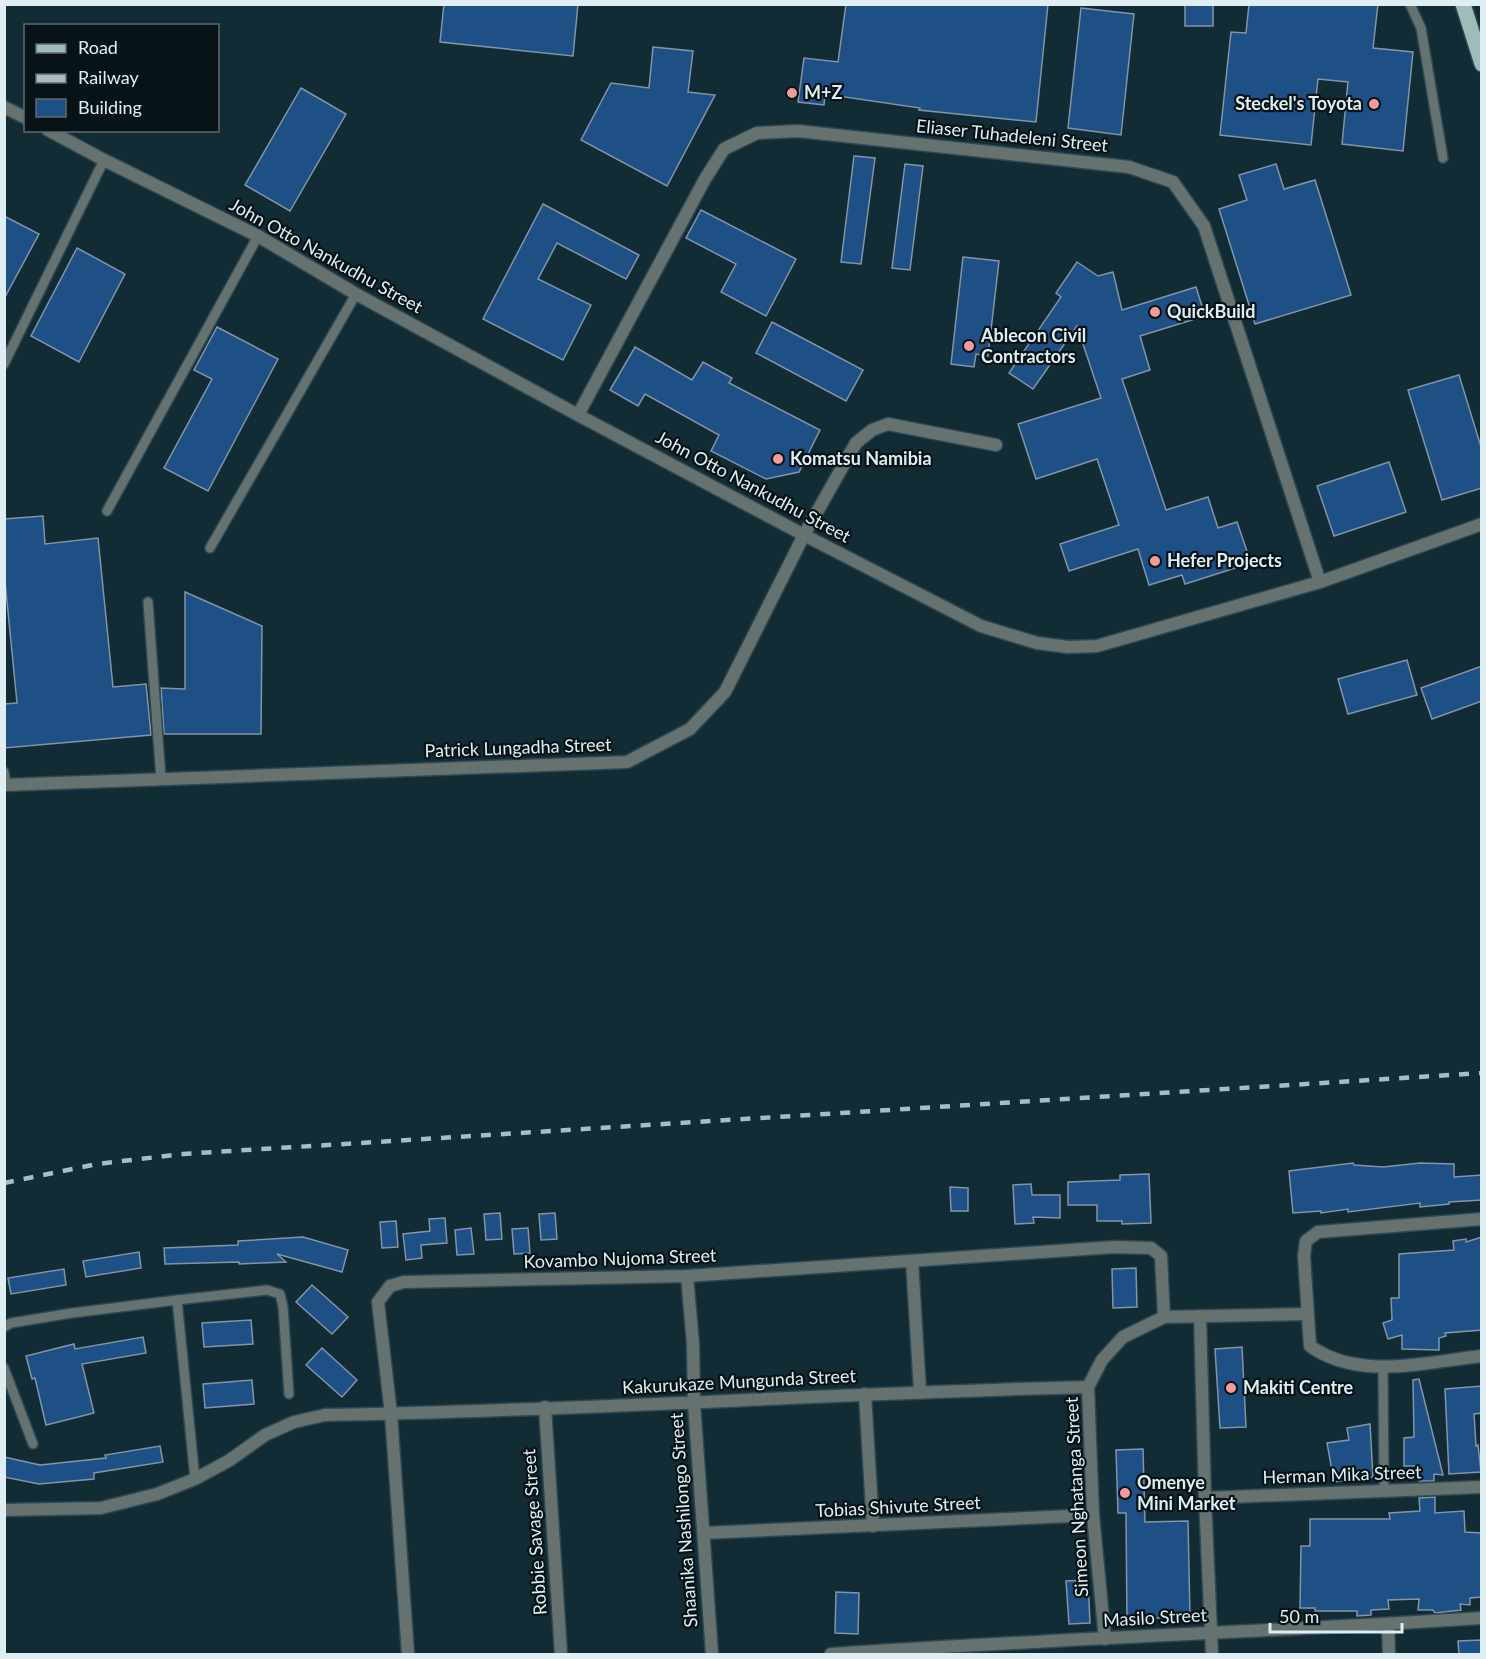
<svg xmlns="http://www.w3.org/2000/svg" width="1486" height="1659" font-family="Lato,sans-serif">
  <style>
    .building { fill: #1e4f85; stroke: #8394a8; stroke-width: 1.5 }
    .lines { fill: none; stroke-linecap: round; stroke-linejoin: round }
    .service-casing { stroke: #2f4750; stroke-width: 12 }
    .minor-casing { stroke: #2f4750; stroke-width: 15 }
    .primary-casing { stroke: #2f4750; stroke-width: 18 }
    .service { stroke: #657270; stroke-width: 9 }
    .minor { stroke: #657270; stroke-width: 12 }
    .primary { stroke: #a0bcb9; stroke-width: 15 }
    .rail { stroke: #aabcc2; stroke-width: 4.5; stroke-dasharray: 10 10; stroke-linecap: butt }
    .poi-dot { fill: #f59b97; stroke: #081317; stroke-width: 2 }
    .labels { text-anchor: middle; stroke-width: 4.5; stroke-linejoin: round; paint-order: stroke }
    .poi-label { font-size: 18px; font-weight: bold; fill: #deeef3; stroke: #081317; text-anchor: start }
    .street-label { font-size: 18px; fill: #deeef3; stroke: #081317 }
  </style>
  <rect width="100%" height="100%" fill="#122c35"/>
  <!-- building -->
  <g class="building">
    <path d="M444,4H578L573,56L440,42Z"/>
    <path d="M846,4H1048L1036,122L919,110L920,108L825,94L824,105L798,102L804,58L838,62Z"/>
    <rect x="1185" y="4" width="28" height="22"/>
    <path d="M1249,4H1378L1373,48L1413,52L1403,151L1342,144L1348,82L1318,79L1311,145L1220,135L1231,32L1246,33Z"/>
    <path d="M1081,8L1134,14L1121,135L1068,128Z"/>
    <path d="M653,47L693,51L688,92L715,95L667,186L581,140L611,83L649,88Z"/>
    <path d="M301,88L346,114L290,211L245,185Z"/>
    <path d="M854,156L875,158L861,264L841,262Z"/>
    <path d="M905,164L923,166L910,270L892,268Z"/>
    <path d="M1276,164L1284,189L1315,180L1351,295L1255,324L1219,209L1247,200L1239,175Z"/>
    <path d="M543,204L639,255L626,279L557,243L538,279L591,305L563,360L483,319Z"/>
    <path d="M701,210L796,259L766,316L721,292L736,264L686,238Z"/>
    <path d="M4,216L39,234L4,299Z"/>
    <path d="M77,248L125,274L79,362L31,336Z"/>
    <path d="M963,257L999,261L988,356L976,354L974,367L951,364Z"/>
    <path d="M1077,262L1098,276L1113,272L1122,310L1196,287L1205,316L1140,336L1150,370L1122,379L1166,510L1208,497L1218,528L1237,522L1251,563L1185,584L1182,575L1149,585L1138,549L1069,571L1060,544L1119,525L1097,459L1036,479L1018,424L1101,398L1077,326L1033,389L1009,373L1061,297L1056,293Z"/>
    <path d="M772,322L863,370L846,401L756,353Z"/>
    <path d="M217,327L278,359L208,491L164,468L212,379L194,370Z"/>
    <path d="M635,347L692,380L703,362L732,378L729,383L820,430L799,472L766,479L711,451L719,435L645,394L638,406L610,390Z"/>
    <path d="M1459,375L1482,450V488L1442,500L1408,390Z"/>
    <path d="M1389,462L1406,512L1334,536L1317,486Z"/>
    <path d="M43,516L45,544L98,538L113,687L146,684L151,735L4,748V704L17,703L4,571V519Z"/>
    <path d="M185,592L262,626L261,734H164L161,688L185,689Z"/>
    <path d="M1407,660L1417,695L1348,714L1338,679Z"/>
    <path d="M1482,666V701L1432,719L1421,688Z"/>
    <path d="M1353,1163L1354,1165L1383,1167L1420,1163L1454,1164V1177L1482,1175V1200L1449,1202V1204L1420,1207V1203L1348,1212V1209L1321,1213V1211L1293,1213L1289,1171Z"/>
    <path d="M1149,1174L1151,1223L1122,1224V1221H1097V1205H1068V1182L1120,1180V1175Z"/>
    <path d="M1031,1184L1032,1195H1060V1218L1033,1217L1034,1223L1015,1224L1013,1185Z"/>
    <path d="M950,1187L968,1188V1211H951Z"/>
    <path d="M500,1213L502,1239L486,1240L484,1214Z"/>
    <path d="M555,1213L557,1239L541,1240L539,1214Z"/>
    <path d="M445,1218L447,1243L421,1245L422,1258L406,1260L403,1234L430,1231L429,1219Z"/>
    <path d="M396,1221L398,1247L382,1248L380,1222Z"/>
    <path d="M471,1228L474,1254L457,1255L455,1230Z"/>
    <path d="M528,1228L530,1253L514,1254L512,1229Z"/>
    <path d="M303,1237L348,1250L342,1272L277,1254L286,1262L239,1264V1262L165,1264L164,1248L238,1245V1241Z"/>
    <path d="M1482,1237V1330L1445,1333L1446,1336L1439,1338V1350L1402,1349V1335L1388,1339L1383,1323L1392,1320L1391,1298H1399V1254L1454,1250L1453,1241L1466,1239V1242Z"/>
    <path d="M139,1252L141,1268L86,1277L83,1261Z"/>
    <path d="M1136,1268L1137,1307L1113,1308L1112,1269Z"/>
    <path d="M64,1269L66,1285L11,1294L8,1278Z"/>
    <path d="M312,1285L348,1317L332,1334L296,1302Z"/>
    <path d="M251,1320L253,1344L204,1347L202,1323Z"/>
    <path d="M143,1337L146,1353L82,1364L94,1413L46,1425L35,1378L32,1379L26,1356L74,1344L75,1349Z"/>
    <path d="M1242,1347L1246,1427L1220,1428L1215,1349Z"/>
    <path d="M322,1348L357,1380L342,1397L306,1365Z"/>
    <path d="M1419,1379L1443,1475L1434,1474V1481H1419L1418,1466H1404V1438L1414,1437L1413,1380Z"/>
    <path d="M252,1380L254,1404L205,1408L203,1384Z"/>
    <path d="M1482,1386V1413L1474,1414L1476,1446L1478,1445L1481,1472L1449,1474L1445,1389Z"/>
    <path d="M1370,1424L1373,1477L1334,1482L1327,1443L1349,1440L1347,1428Z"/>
    <path d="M160,1446L163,1462L94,1473V1479L39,1484L4,1477V1457L40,1465L106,1458L105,1455Z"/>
    <path d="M1143,1449L1145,1522L1188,1521L1190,1617L1127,1619L1126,1513H1118L1116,1450Z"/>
    <path d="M1435,1497V1513L1464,1511L1465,1532L1482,1533V1597L1470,1598V1605L1460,1604L1461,1610L1435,1613L1433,1610H1418L1419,1599L1388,1600L1389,1609L1371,1610V1615L1357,1616V1611H1315V1608H1300L1301,1546H1310V1519H1390L1389,1513L1420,1511L1419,1498Z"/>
    <path d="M1088,1580L1090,1623L1069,1624L1066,1581Z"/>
    <path d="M836,1592L859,1593L858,1634L835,1633Z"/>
    <path d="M1482,1640V1654H1459L1458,1641Z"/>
  </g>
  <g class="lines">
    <!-- service casing -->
    <g class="service-casing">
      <g id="service">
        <path d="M1410,4L1421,28L1443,158"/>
        <path d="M4,364L104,160"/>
        <path d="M107,511L258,236"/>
        <path d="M210,548L356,294"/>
        <path d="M148,602L161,779"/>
        <path d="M4,772L6,785"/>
        <path d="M177,1300L267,1290L280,1294L283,1307L289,1394"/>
        <path d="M4,1327L11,1323L72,1313L177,1300L195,1479"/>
        <path d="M1383,1367L1384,1491"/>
        <path d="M4,1368L33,1444"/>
      </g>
    </g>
    <!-- minor casing -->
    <g class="minor-casing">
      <g id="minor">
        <path d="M4,107L26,118"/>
        <path d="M48,130L104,160L258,236L356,294L578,415L804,535L981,626L1037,643L1068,647L1097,646L1320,582L1482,524"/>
        <path d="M578,415L705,179L724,149L757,133L798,131L1129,167L1173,182L1204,226L1320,582"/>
        <path d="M4,785L627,762L690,729L725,692L804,535L856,443L872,430L888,424L996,445"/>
        <path d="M1482,1219L1318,1232L1306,1241L1304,1256L1310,1346C1359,1381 1426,1362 1482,1356"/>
        <path d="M912,1261L920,1391"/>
        <path d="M687,1276L693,1344L694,1403L712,1654"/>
        <path d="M1200,1316L1205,1498L1212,1654"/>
        <path d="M865,1394L873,1526"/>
        <path d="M545,1407L561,1654"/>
        <path d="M1205,1498L1482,1487"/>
        <path d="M4,1510L101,1508L157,1494L195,1479L230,1460L265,1435L294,1422L325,1415C580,1411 834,1393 1088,1387"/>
        <path d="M704,1533L1093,1515"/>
        <path d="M1388,1624L1389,1654"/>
        <path d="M1105,1639L1093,1515L1088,1387L1102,1360L1123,1337L1164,1317L1307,1314"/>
        <path d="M408,1654L391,1414L378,1302L390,1286L404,1282L687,1276L1114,1247L1151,1248L1161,1256L1164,1317"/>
        <path d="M831,1654C1047,1639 1265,1632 1482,1618"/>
      </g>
    </g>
    <!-- primary casing -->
    <g class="primary-casing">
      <path id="primary" d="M1463,4L1482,64"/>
    </g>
    <!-- service -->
    <use href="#service" class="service"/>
    <!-- minor -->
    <use href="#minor" class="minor"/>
    <!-- primary -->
    <use href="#primary" class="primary"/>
    <!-- rail -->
    <path class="rail" d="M4,1183L97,1164L183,1154L1482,1073"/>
  </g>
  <!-- markers -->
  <g class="poi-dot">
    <circle cx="792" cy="93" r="6"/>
    <circle cx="1374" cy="104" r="6"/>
    <circle cx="1155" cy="312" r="6"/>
    <circle cx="969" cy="346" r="6"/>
    <circle cx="778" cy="459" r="6"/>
    <circle cx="1155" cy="561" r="6"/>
    <circle cx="1231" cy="1388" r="6"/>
    <circle cx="1125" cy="1493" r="6"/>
  </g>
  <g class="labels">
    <!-- poi labels -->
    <g class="poi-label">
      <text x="804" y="99">M+Z</text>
      <text x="1362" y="110" text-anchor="end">Steckel's Toyota</text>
      <text x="1167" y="318">QuickBuild</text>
      <text x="981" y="342">Ablecon Civil<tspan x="981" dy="21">Contractors</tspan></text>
      <text x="790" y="465">Komatsu Namibia</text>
      <text x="1167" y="567">Hefer Projects</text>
      <text x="1243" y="1394">Makiti Centre</text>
      <text x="1137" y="1489">Omenye<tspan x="1137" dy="21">Mini Market</tspan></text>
    </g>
    <!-- street labels -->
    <g class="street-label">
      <text transform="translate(1012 136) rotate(6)" y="6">Eliaser Tuhadeleni Street</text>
      <text transform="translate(326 256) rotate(29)" y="6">John Otto Nankudhu Street</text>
      <text transform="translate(753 487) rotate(28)" y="6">John Otto Nankudhu Street</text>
      <text transform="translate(518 748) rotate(-2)" y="6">Patrick Lungadha Street</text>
      <text transform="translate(620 1259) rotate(-2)" y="6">Kovambo Nujoma Street</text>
      <text transform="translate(739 1382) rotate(-3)" y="6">Kakurukaze Mungunda Street</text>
      <text transform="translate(1342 1475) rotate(-2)" y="6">Herman Mika Street</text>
      <text transform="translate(1077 1497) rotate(-93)" y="6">Simeon Nghatanga Street</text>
      <text transform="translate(898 1507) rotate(-3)" y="6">Tobias Shivute Street</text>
      <text transform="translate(684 1520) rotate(-94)" y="6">Shaanika Nashilongo Street</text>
      <text transform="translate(535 1532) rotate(-94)" y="6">Robbie Savage Street</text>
      <text transform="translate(1155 1618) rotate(-3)" y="6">Masilo Street</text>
    </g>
  </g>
  <!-- border -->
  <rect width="1486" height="1659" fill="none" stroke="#deeef3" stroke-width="12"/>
  <!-- legend -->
  <rect x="24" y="24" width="195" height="108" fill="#081317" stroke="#5e6b6f" stroke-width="1.5"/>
  <rect x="36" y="44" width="30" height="9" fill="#a0bcb9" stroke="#5e6b6f" stroke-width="1.5"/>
  <text x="78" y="54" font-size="18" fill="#deeef3">Road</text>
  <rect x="36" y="74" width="30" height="9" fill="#aabcc2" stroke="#5e6b6f" stroke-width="1.5"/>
  <text x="78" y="84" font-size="18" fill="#deeef3">Railway</text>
  <rect x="36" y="99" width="30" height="18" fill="#1e4f85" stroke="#5e6b6f" stroke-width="1.5"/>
  <text x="78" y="114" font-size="18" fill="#deeef3">Building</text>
  <!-- scale -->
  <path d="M1270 1623v9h132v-9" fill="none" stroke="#deeef3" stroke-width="3"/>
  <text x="1279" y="1623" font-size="18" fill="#deeef3" stroke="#081317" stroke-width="4.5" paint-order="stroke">50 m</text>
</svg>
